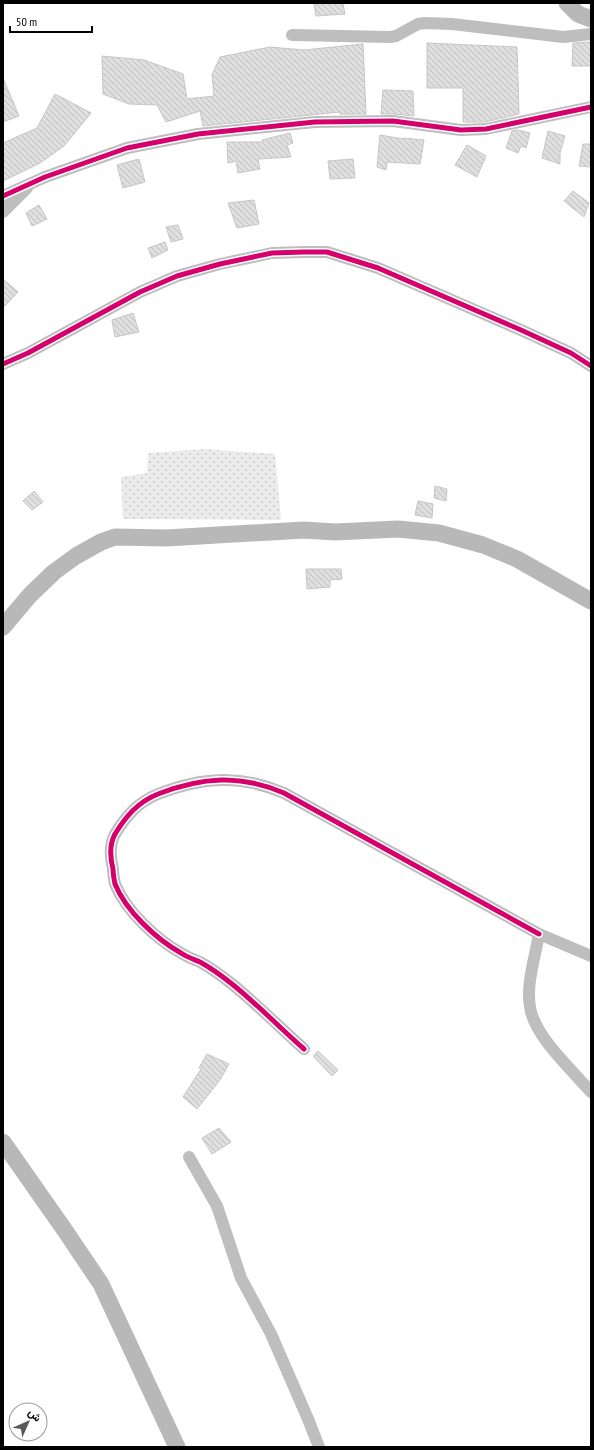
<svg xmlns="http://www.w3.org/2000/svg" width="594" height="1450" font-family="'PT Sans Narrow',Vazirmatn,sans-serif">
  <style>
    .park { fill: url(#park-dots) }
    .building { fill: url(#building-back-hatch); stroke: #c6c6c6 }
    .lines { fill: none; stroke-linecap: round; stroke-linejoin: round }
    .street { stroke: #bebebe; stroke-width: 12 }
    .secondary { stroke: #b8b8b8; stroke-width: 17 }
    .cycleway-casing { stroke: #fff; stroke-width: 8 }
    .cycleway { stroke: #d6006c; stroke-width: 5 }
  </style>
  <defs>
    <pattern id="park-dots" width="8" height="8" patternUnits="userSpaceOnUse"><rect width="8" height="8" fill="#ebebeb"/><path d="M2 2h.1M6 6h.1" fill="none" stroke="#c8c8c8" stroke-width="1.8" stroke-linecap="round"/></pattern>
    <pattern id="building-back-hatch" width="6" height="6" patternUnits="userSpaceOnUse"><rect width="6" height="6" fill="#dfdfdf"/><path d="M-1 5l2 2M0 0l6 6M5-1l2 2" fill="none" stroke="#bebebe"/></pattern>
  </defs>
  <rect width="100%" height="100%" fill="#fff"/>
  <!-- park -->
  <path class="park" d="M205,449L275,454L281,520L123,519L121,477L147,473L148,453Z"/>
  <!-- building -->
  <g class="building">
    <path d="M314,3H343L345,14L316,16Z"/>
    <path d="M591,42V66H572L573,43Z"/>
    <path d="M427,43L517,47L519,114L485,122H463V88H427Z"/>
    <path d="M363,44L366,114H340V112L203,126L200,111L166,122L157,105L129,104L103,94L102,56L144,60L183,74L187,99L214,96L212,75L220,57L270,47L304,50Z"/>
    <path d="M3,78L19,116L3,122Z"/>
    <path d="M383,90L413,91L414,116L394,114H381Z"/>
    <path d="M55,94L91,113L64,146L40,163L3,181V143L37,128Z"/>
    <path d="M518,130L530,133L526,148L521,146L518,153L506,148L512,131Z"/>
    <path d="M548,131L565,136L560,153V164L542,158Z"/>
    <path d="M290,133L293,143L287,145L291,157L258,159L260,169L238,173L236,161L228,163L227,142H263L262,140Z"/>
    <path d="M380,135L403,139V138L424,140L420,164L387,162L386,170L377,167Z"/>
    <path d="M583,144H591V167L579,166Z"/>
    <path d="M467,145L486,156L477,177L455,165Z"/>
    <path d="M139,159L145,182L123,188L117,165Z"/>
    <path d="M353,159L355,178L330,179L328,161Z"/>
    <path d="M573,191L589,203L584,217L564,201Z"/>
    <path d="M254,200L259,224L237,228L228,203Z"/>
    <path d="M39,205L47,219L32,226L26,213Z"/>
    <path d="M178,225L183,239L171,242L166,227Z"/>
    <path d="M165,242L168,250L152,258L148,248Z"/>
    <path d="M3,279L18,292L3,308Z"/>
    <path d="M133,313L139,332L115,337L112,320Z"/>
    <path d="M435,486L447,489L446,501L434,498Z"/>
    <path d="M34,491L43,502L32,510L23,501Z"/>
    <path d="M418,501L433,504L432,518L415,515Z"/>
    <path d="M306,569H341L342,579L330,580V587L307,589Z"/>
    <path d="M318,1051L338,1070L332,1076L313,1056Z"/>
    <path d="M207,1054L229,1064L220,1080L197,1109L183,1097L201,1069L199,1068Z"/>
    <path d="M219,1128L231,1142L212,1154L202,1138Z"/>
  </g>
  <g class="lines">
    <!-- street -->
    <g class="street">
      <path d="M292,35L390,37L396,36L418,24L425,23L452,24L563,37L591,34"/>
      <path d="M3,196L45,177L127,148L198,134L315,122L393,121L461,130L486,129L591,107"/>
      <path d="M3,212L27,188"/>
      <path d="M3,364L28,353L140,292L177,276L220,264L272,253L304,252H327L378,268L521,330L571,353L591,366"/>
      <path d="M591,956L539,934C535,958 526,984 530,1007C534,1036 572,1070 591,1092"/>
      <path d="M304,1049C280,1028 257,1004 232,984C222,976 211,968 200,962C193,959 187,957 181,953C156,939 126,911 115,884C114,879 113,874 113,869C110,857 109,845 115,834C126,816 138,802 158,794C202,777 240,774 284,793L539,934"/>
      <path d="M189,1157L217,1206L241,1278L271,1334L308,1419L319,1447"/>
    </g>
    <!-- secondary -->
    <g class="secondary">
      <path d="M567,3L578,14L591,19"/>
      <path d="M3,627L30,595L54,572L76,556L101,542L115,537L166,538L304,530L335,532L398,529L439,533L483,545L517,559L591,601"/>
      <path d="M3,1142L66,1232L101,1284L177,1447"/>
    </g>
    <!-- cycleway casing -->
    <g class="cycleway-casing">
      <g id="cycleway">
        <path d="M3,196L45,177L127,148L198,134L315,122L393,121L461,130L486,129L591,107"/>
        <path d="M3,364L28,353L140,292L177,276L220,264L272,253L304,252H327L378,268L521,330L571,353L591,366"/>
        <path d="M304,1049C280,1028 257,1004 232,984C222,976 211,968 200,962C193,959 187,957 181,953C156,939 126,911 115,884C114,879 113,874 113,869C110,857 109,845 115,834C126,816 138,802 158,794C202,777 240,774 284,793L539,934"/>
      </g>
    </g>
    <!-- cycleway -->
    <use href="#cycleway" class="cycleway"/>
  </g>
  <!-- border -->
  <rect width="594" height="1450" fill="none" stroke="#000000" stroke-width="8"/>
  <!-- north arrow -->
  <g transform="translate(28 1422) rotate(45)"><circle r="19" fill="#ffffff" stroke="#999999"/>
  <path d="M0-3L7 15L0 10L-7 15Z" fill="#595959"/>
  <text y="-6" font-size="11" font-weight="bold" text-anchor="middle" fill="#000000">ش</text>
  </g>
  <!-- scale -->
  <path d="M10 26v6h82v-6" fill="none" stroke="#000000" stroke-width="2"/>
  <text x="16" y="26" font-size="12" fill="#000000" stroke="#ffffff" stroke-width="3" paint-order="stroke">50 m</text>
</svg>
